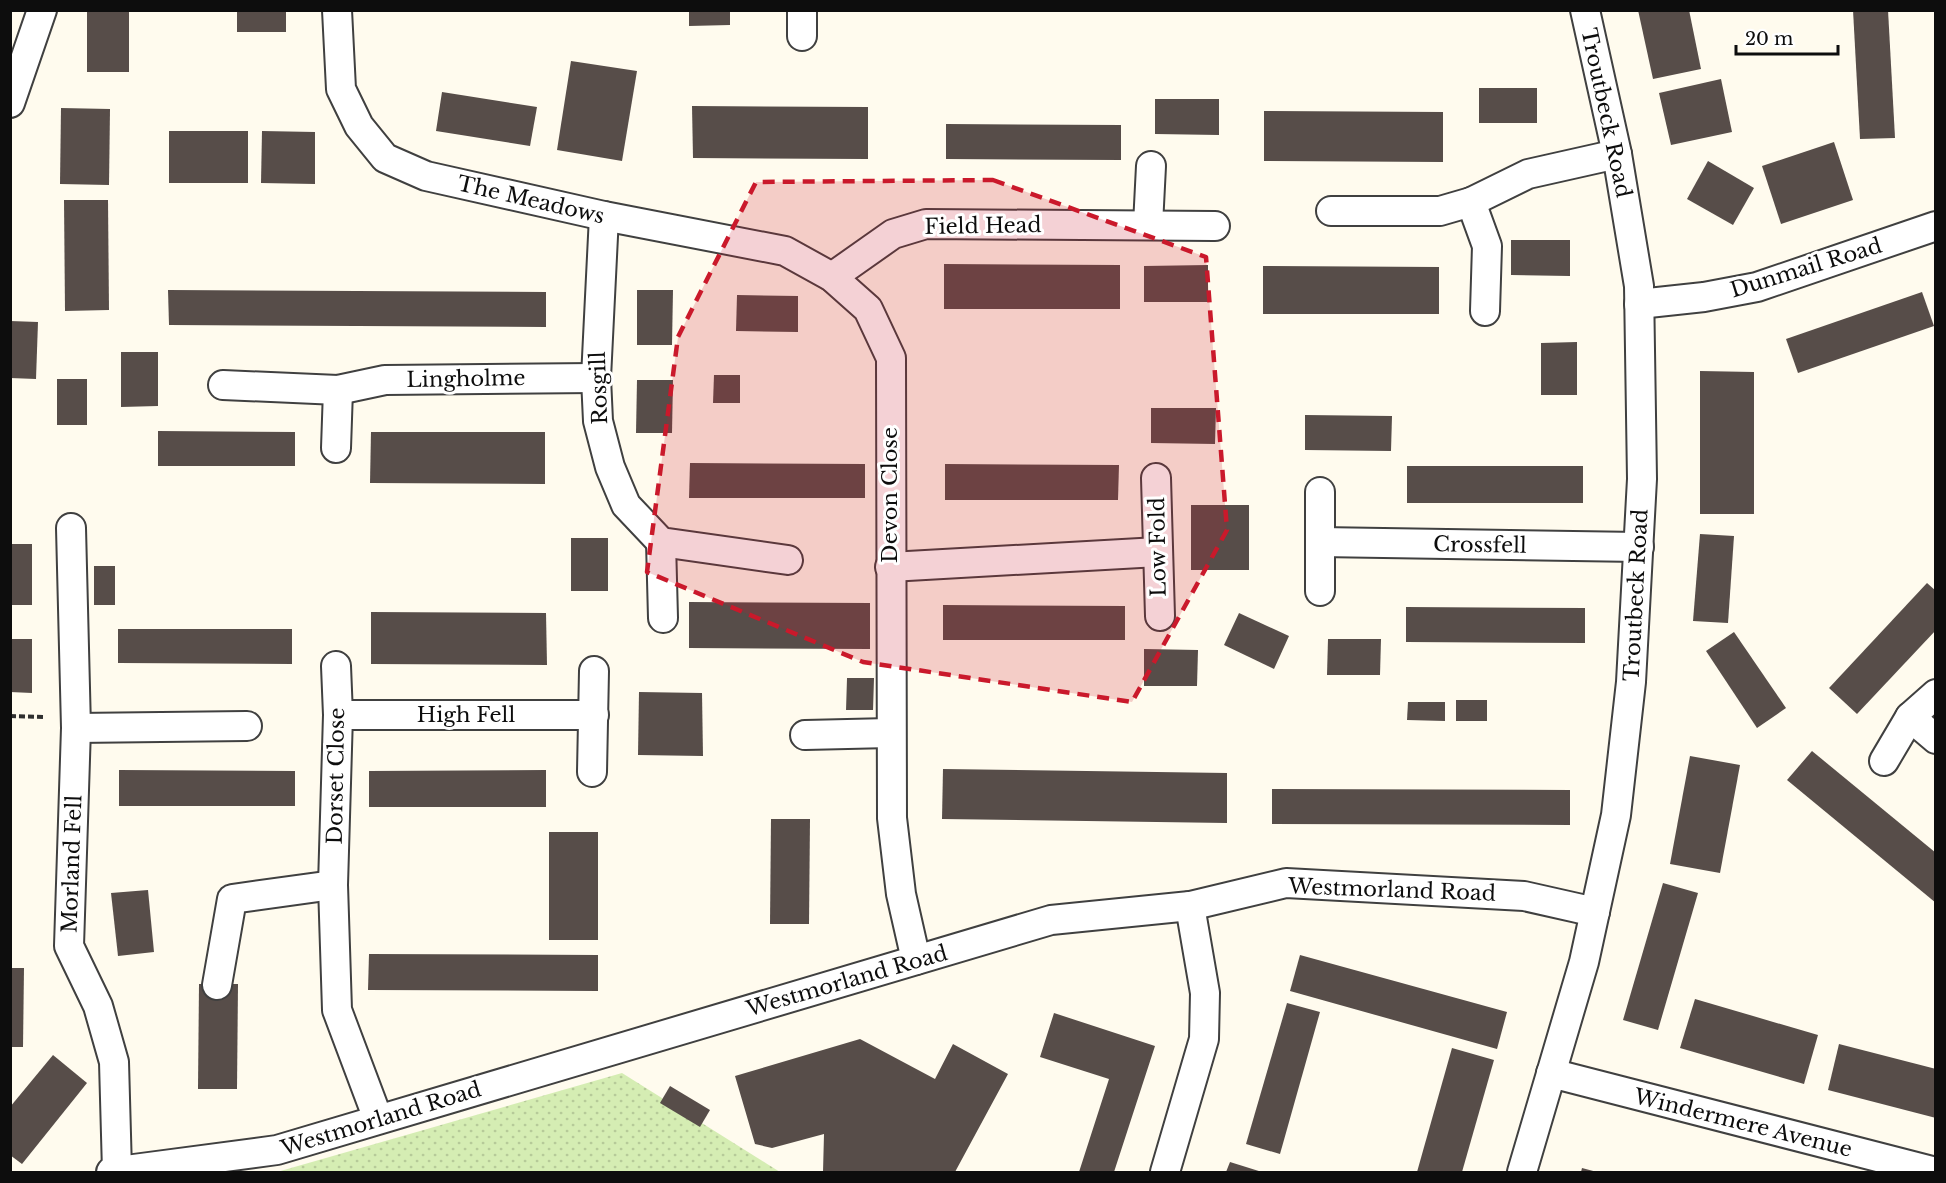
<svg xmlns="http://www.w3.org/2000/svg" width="1946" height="1183" font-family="'Libre Baskerville',serif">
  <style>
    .grass { fill: url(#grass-dots) }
    .building { fill: #574d49 }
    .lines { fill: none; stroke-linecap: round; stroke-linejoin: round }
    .street-casing { stroke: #404040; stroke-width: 32 }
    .path { stroke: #2f2f2f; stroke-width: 4; stroke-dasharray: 6 3; stroke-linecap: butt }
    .street { stroke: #fff; stroke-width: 28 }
    .marked { fill: #ca192b; fill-opacity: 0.2; stroke: #ca192b; stroke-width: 4.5; stroke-dasharray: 12 8; stroke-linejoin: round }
    .labels { text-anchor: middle; stroke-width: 6; stroke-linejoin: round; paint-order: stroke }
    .street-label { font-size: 21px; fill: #0d0d0d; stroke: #fff }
  </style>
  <defs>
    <pattern id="grass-dots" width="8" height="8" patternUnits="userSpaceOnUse" patternTransform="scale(1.5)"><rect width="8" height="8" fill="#d5edb3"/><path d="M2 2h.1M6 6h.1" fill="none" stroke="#b6ca99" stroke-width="1.8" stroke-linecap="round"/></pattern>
  </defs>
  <rect width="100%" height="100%" fill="#fffbee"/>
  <!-- grass -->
  <path class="grass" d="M622,1073L780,1172H277Z"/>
  <!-- building -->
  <g class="building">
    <rect x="87" y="10" width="42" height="62"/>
    <rect x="237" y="10" width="49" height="22"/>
    <path d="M689,10H730V25L689,26Z"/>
    <path d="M1638,10H1689L1701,69L1653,79Z"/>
    <path d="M1853,10H1888L1895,138L1860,139Z"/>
    <path d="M571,61L637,71L622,161L557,150Z"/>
    <path d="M1721,79L1732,132L1671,145L1659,93Z"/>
    <rect x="1479" y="88" width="58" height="35"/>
    <path d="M442,92L537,107L530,146L436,131Z"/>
    <path d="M1155,99H1219V135L1155,134Z"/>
    <path d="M692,106L868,107V159L693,158Z"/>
    <path d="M61,108L110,109L109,185L60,184Z"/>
    <path d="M1264,111L1443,112V162L1264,161Z"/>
    <path d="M946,124L1121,125V160L946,159Z"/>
    <rect x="169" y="131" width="79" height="52"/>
    <path d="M262,131L315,132V184L261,183Z"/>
    <path d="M1834,142L1853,200L1781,224L1762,166Z"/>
    <path d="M1708,161L1754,188L1733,225L1687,199Z"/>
    <path d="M64,200H108L109,310L65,311Z"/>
    <path d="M1511,240H1570V276L1511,275Z"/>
    <path d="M944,264L1120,265V309H944Z"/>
    <path d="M1208,265V302H1144V266Z"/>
    <path d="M1263,266L1439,267V314H1263Z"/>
    <path d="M168,290L546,292V327L169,325Z"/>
    <path d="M637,290H673L672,345H637Z"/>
    <path d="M1922,292L1934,326L1798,373L1786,339Z"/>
    <path d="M737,295L798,296V332L736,331Z"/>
    <path d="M10,321L38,322L36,379L10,378Z"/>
    <path d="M1577,342V395H1541V343Z"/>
    <path d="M121,352H158V406L121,407Z"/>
    <path d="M1700,371L1754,372V514H1700Z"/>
    <path d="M714,375H740V403H713Z"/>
    <rect x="57" y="379" width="30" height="46"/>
    <path d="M637,380H673L672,433H636Z"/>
    <path d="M1151,408H1216L1215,444L1151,443Z"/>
    <path d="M1305,415L1392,416L1391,451L1305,450Z"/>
    <path d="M158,431L295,432V466H158Z"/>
    <path d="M371,432H545V484L370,483Z"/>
    <path d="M690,463L865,464V498H689Z"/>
    <path d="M945,464L1119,465L1118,500H945Z"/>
    <rect x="1407" y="466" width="176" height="37"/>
    <rect x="1191" y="505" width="58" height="65"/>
    <path d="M1700,534L1734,536L1728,623L1693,621Z"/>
    <rect x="571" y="538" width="37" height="53"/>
    <rect x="10" y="544" width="22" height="61"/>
    <rect x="94" y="566" width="21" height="39"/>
    <path d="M1927,583L1936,591V630L1857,714L1829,688Z"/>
    <path d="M689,602L870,603V649L689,648Z"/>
    <path d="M943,605L1125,606V640H943Z"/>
    <path d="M1406,607L1585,608V643L1406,642Z"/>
    <path d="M371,612L546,613L547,665L371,664Z"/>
    <path d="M1239,613L1289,636L1274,669L1224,645Z"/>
    <path d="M118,629H292V664L118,663Z"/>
    <path d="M1734,632L1786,708L1757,728L1706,651Z"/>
    <path d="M10,639H32V693L10,692Z"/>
    <path d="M1328,639H1381L1380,675H1327Z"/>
    <path d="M1144,649L1198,650L1197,686H1144Z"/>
    <path d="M847,678H874L873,710H846Z"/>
    <path d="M639,692L702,693L703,756L638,755Z"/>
    <rect x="1456" y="700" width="31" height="21"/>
    <path d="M1408,702H1445V721L1407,720Z"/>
    <path d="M1812,751L1936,853V903L1787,780Z"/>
    <path d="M1690,756L1740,765L1720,873L1670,864Z"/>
    <path d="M943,769L1227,773V823L942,819Z"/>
    <path d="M119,770L295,771V806H119Z"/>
    <path d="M546,770V807H369V771Z"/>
    <path d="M1272,789L1570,790V825L1272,824Z"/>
    <path d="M771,819H810L809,924H770Z"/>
    <rect x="549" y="832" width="49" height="108"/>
    <path d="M1663,883L1698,893L1658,1030L1623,1020Z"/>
    <path d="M148,890L154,952L118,956L111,893Z"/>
    <path d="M369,954L598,955V991L368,990Z"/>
    <path d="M1300,955L1507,1012L1497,1049L1290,991Z"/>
    <path d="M10,968H24L23,1047H10Z"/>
    <path d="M199,984H238L237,1089H198Z"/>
    <path d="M1695,999L1818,1035L1804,1084L1680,1048Z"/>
    <path d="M1287,1003L1320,1012L1280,1154L1246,1144Z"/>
    <path d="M1054,1013L1155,1046L1114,1172H1079L1109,1079L1040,1057Z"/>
    <path d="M860,1039L935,1079L953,1044L1008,1074L955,1172H823L824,1134L772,1148L755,1144L735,1076Z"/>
    <path d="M1839,1044L1936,1069V1118L1828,1090Z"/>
    <path d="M1452,1048L1494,1060L1462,1172H1417Z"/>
    <path d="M53,1055L87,1083L22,1164L10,1155V1107Z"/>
    <path d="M670,1086L710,1110L700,1127L660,1103Z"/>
    <path d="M1230,1162L1262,1172H1226Z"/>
    <path d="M1582,1168L1597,1172H1581Z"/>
  </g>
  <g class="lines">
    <!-- street casing -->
    <g class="street-casing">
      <g id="street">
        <path d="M337,10L341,89L359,126L385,158L426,176L604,216L785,251L832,277L868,309L891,358L892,818L901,894L916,960"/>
        <path d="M802,10V36"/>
        <path d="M10,103L42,10"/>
        <path d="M1471,202L1487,246L1485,311"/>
        <path d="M1331,211H1440L1471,202L1528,174L1617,154"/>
        <path d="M604,216L596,378L598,421L610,467L626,505L661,542L788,560"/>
        <path d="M1148,225L1151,166"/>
        <path d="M832,277L893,234L926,224L1215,226"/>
        <path d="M1639,304L1704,297L1757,287L1936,226"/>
        <path d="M223,385L338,390L385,380L596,378"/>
        <path d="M336,448L338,390"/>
        <path d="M1156,478L1160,616"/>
        <path d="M71,528L76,728L69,946L98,1006L114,1062L117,1171"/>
        <path d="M661,542L663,618"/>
        <path d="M1320,542L1639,547"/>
        <path d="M890,567L1158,552"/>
        <path d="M1320,591V492"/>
        <path d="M336,666L338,715L333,885L337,1010L378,1119"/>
        <path d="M338,715H594"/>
        <path d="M1910,717L1936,739"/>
        <path d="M76,728L247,726"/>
        <path d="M805,735L890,733"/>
        <path d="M1884,761L1910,717L1936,694"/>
        <path d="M592,772L594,671"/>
        <path d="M217,985L232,899L333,885"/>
        <path d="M1551,1073L1936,1172"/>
        <path d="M111,1172L277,1150L1051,920L1190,906L1286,883L1524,896L1595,912"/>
        <path d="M1165,1172L1204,1039L1205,993L1190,906"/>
        <path d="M1522,1172L1584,962L1616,815L1631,682L1642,479L1639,286L1617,154L1585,10"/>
      </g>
    </g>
    <!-- path -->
    <path class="path" d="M10,716L46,717"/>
    <!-- street -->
    <use href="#street" class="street"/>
  </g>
  <!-- marked area -->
  <path class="marked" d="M993,180L1206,257L1227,530L1132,702L863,662L647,572L678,337L756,182Z"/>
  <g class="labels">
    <!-- street labels -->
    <g class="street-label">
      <text transform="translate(1606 113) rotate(78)" y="7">Troutbeck Road</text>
      <text transform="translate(531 200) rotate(13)" y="7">The Meadows</text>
      <text transform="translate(983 226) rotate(-1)" y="7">Field Head</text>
      <text transform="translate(1806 268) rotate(-17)" y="7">Dunmail Road</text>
      <text transform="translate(466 379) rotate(-1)" y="7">Lingholme</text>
      <text transform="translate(599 388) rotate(-92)" y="7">Rosgill</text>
      <text transform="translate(890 495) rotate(-90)" y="7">Devon Close</text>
      <text transform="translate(1480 545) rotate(1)" y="7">Crossfell</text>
      <text transform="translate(1158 547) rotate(-91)" y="7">Low Fold</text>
      <text transform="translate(1636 595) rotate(-87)" y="7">Troutbeck Road</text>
      <text x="466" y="722">High Fell</text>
      <text transform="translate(336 776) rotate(-89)" y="7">Dorset Close</text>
      <text transform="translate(72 864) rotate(-88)" y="7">Morland Fell</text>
      <text transform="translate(1392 890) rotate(2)" y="7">Westmorland Road</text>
      <text transform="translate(847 981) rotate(-16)" y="7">Westmorland Road</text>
      <text transform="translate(381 1119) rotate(-17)" y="7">Westmorland Road</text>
      <text transform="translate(1743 1123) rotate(14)" y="7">Windermere Avenue</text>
    </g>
  </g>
  <!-- border -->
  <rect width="1946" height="1183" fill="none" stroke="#0d0d0d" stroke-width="24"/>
  <!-- scale -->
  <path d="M1736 45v9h102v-9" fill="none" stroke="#0d0d0d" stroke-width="3"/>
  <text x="1745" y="45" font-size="18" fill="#0d0d0d" stroke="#ffffff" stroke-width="4.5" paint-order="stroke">20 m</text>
</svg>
